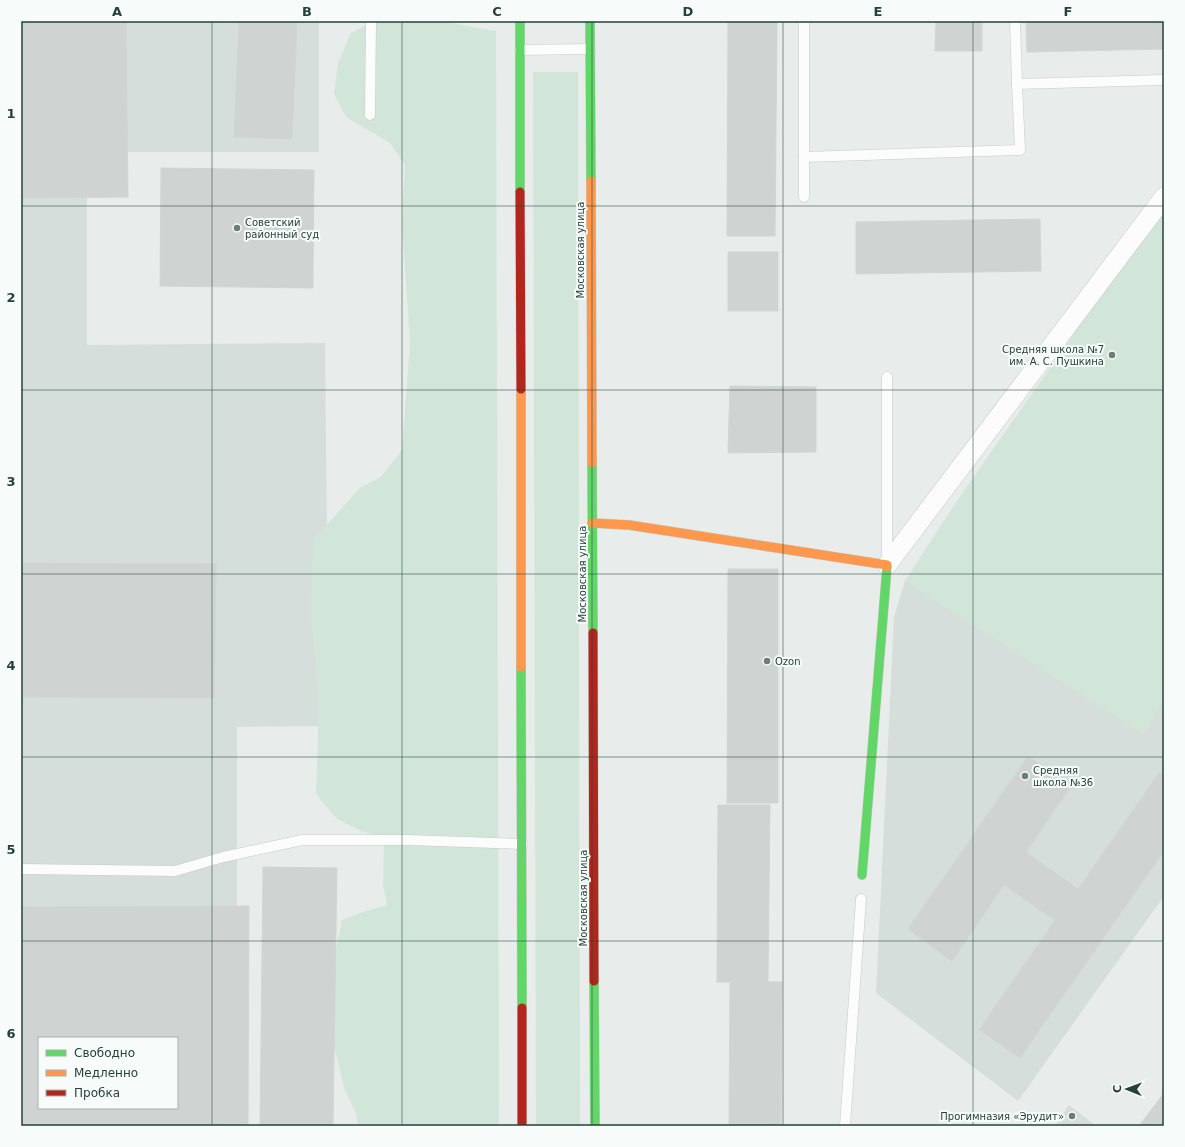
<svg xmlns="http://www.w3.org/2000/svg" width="1185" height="1147" font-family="'DejaVu Sans',sans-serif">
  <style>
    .built { fill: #d6dedb; fill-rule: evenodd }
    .green { fill: #d1e6d8 }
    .building { fill: #cfd4d2; stroke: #d1d6d4; fill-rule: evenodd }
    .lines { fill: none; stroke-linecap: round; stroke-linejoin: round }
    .lane-casing { stroke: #c5cac8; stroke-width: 11 }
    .street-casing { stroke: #c5cac8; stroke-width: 20 }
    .fast-casing { stroke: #c3cbc8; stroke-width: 10 }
    .slow-casing { stroke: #c3cbc8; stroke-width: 10 }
    .jam-casing { stroke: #c3cbc8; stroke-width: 10 }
    .lane { stroke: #fcfcfc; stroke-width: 10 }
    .street { stroke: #fcfcfc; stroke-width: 19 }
    .fast { stroke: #63d668; stroke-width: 9 }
    .slow { stroke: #ff974d; stroke-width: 9 }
    .jam { stroke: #b3261e; stroke-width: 9 }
    .grid { fill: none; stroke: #24423a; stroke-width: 1; stroke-opacity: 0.55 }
    .poi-dot { fill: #697e78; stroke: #f7fbf9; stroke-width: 1.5 }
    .labels { text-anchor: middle; stroke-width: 4; stroke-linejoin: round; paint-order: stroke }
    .poi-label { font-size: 10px; fill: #24423a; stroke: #f7fbf9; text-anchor: start }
    .street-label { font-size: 10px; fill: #24423a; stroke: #f7fbf9 }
    .neatline { fill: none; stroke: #24423a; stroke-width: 1.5 }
    .grid-label { font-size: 13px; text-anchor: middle; font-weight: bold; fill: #24423a }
  </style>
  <rect width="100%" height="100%" fill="#e8edeb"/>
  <!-- built -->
  <g class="built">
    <path d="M21,21H319V152H128V197H87V345L325,343L329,726L237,727V1126H21ZM39,1038H177V1108H39Z"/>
    <path d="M1164,205V896L1018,1101L876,993L894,617L905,581L955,504Z"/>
    <path d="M1069,1105L1096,1126H1055Z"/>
  </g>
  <!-- green -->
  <g class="green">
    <path d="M375,21L445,22L496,31L499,1126H358L356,1113L344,1088L334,1045V960L342,920L363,912L387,905L383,885L384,846L378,836L361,831L337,819L316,794L318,736L317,673L311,619L313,540L361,487L381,477L402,450L410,343L402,223L405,165L390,143L346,117L334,94L338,63L351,33Z"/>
    <path d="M533,72H578L580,1126H536Z"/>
    <path d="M1164,205V701L1143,734L905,581L955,504Z"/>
  </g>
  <!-- building -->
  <g class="building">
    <path d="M21,21H126L128,197L21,198Z"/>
    <path d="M239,21H297L292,139L234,137Z"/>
    <path d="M936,21H982V51H935Z"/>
    <path d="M1026,21H1164V49L1027,52Z"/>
    <path d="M728,22L777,23L775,236H727Z"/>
    <path d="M161,168L314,170L313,288L160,286Z"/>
    <path d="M1040,219L1041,271L856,274V222Z"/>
    <rect x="728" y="252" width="50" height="59"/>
    <path d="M730,386L816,387V452L728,453Z"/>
    <path d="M21,563L216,564L214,698L21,697Z"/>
    <path d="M728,569H778V803H727Z"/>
    <path d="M1028,756L1071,786L1026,852L1078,889L1159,773L1164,776V851L1020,1058L979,1030L1055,920L1004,885L952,961L908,929Z"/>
    <path d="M718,805H770L768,982H717Z"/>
    <path d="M263,867L337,868L333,1126H260Z"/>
    <path d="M249,906L248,1126H21V907ZM39,1038H177V1108H39Z"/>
    <path d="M730,981L782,982L781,1126H729Z"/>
    <path d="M1164,1093V1126H1139Z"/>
  </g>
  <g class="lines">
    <!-- lane casing -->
    <g class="lane-casing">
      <g id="lane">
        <path d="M804,21V197"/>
        <path d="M1015,21L1017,84L1164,80"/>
        <path d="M520,50L590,49"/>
        <path d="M370,115L371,21"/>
        <path d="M804,157L1020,150L1017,84"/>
        <path d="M887,377V561"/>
        <path d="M21,869L175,871L223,857L302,840H407L522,844"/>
        <path d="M845,1126L861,899"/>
      </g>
    </g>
    <!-- street casing -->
    <g class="street-casing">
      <path id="street" d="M887,565L1164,197"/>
    </g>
    <!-- fast casing -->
    <g class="fast-casing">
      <g id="fast">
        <path d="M520,21V192"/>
        <path d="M590,21L591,181"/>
        <path d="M592,463L593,633"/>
        <path d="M521,667L522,1008"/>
        <path d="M862,875L887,567"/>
        <path d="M594,981L595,1126"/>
      </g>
    </g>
    <!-- slow casing -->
    <g class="slow-casing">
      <g id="slow">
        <path d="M591,181L592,463"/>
        <path d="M521,389V667"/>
        <path d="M592,523L629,525L887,565V567"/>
      </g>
    </g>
    <!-- jam casing -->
    <g class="jam-casing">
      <g id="jam">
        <path d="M520,192L521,389"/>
        <path d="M593,633L594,981"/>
        <path d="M522,1008V1126"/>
      </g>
    </g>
    <!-- lane -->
    <use href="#lane" class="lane"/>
    <!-- street -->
    <use href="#street" class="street"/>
    <!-- fast -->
    <use href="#fast" class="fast"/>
    <!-- slow -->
    <use href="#slow" class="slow"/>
    <!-- jam -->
    <use href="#jam" class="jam"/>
  </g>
  <!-- grid -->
  <path class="grid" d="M212,21V1126M402,21V1126M592,21V1126M783,21V1126M973,21V1126M21,206H1164M21,390H1164M21,574H1164M21,757H1164M21,941H1164"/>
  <!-- markers -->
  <g class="poi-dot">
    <circle cx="237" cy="228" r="4"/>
    <circle cx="1112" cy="355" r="4"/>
    <circle cx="767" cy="661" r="4"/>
    <circle cx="1025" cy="776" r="4"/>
    <circle cx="1072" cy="1116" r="4"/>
  </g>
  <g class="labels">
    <!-- poi labels -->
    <g class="poi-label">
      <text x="245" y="226">Советский<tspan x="245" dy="12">районный суд</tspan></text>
      <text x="1104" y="353" text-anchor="end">Средняя школа №7<tspan x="1104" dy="12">им. А. С. Пушкина</tspan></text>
      <text x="775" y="665">Ozon</text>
      <text x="1033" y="774">Средняя<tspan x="1033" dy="12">школа №36</tspan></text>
      <text x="1064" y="1120" text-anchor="end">Прогимназия «Эрудит»</text>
    </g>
    <!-- street labels -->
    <g class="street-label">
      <text transform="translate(580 250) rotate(-90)" y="4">Московская улица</text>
      <text transform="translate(582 574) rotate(-90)" y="4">Московская улица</text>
      <text transform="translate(583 898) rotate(-90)" y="4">Московская улица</text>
    </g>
  </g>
  <!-- border -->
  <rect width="1185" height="1147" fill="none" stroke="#f7fbf9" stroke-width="44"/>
  <!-- legend -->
  <rect x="38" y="1037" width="140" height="72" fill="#f7fbf9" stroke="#a3b1ad"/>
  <rect x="46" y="1050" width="20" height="6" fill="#63d668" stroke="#a3b1ad"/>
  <text x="74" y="1057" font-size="12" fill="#24423a">Свободно</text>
  <rect x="46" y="1070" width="20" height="6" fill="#ff974d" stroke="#a3b1ad"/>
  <text x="74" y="1077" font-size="12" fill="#24423a">Медленно</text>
  <rect x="46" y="1090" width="20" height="6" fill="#b3261e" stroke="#a3b1ad"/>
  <text x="74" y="1097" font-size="12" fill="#24423a">Пробка</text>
  <!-- north arrow -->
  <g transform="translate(1127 1089) rotate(271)" stroke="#f7fbf9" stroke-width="3" paint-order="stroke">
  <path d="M0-3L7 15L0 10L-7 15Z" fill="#24423a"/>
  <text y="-6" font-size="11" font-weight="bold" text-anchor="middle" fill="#24423a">С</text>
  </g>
  <rect x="22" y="22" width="1141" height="1103" class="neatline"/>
  <g class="grid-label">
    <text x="117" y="16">A</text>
    <text x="307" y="16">B</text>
    <text x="497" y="16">C</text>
    <text x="688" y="16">D</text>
    <text x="878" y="16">E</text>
    <text x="1068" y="16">F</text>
    <text x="11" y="118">1</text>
    <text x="11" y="302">2</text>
    <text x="11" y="486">3</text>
    <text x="11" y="670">4</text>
    <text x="11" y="854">5</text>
    <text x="11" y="1038">6</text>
  </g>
</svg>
